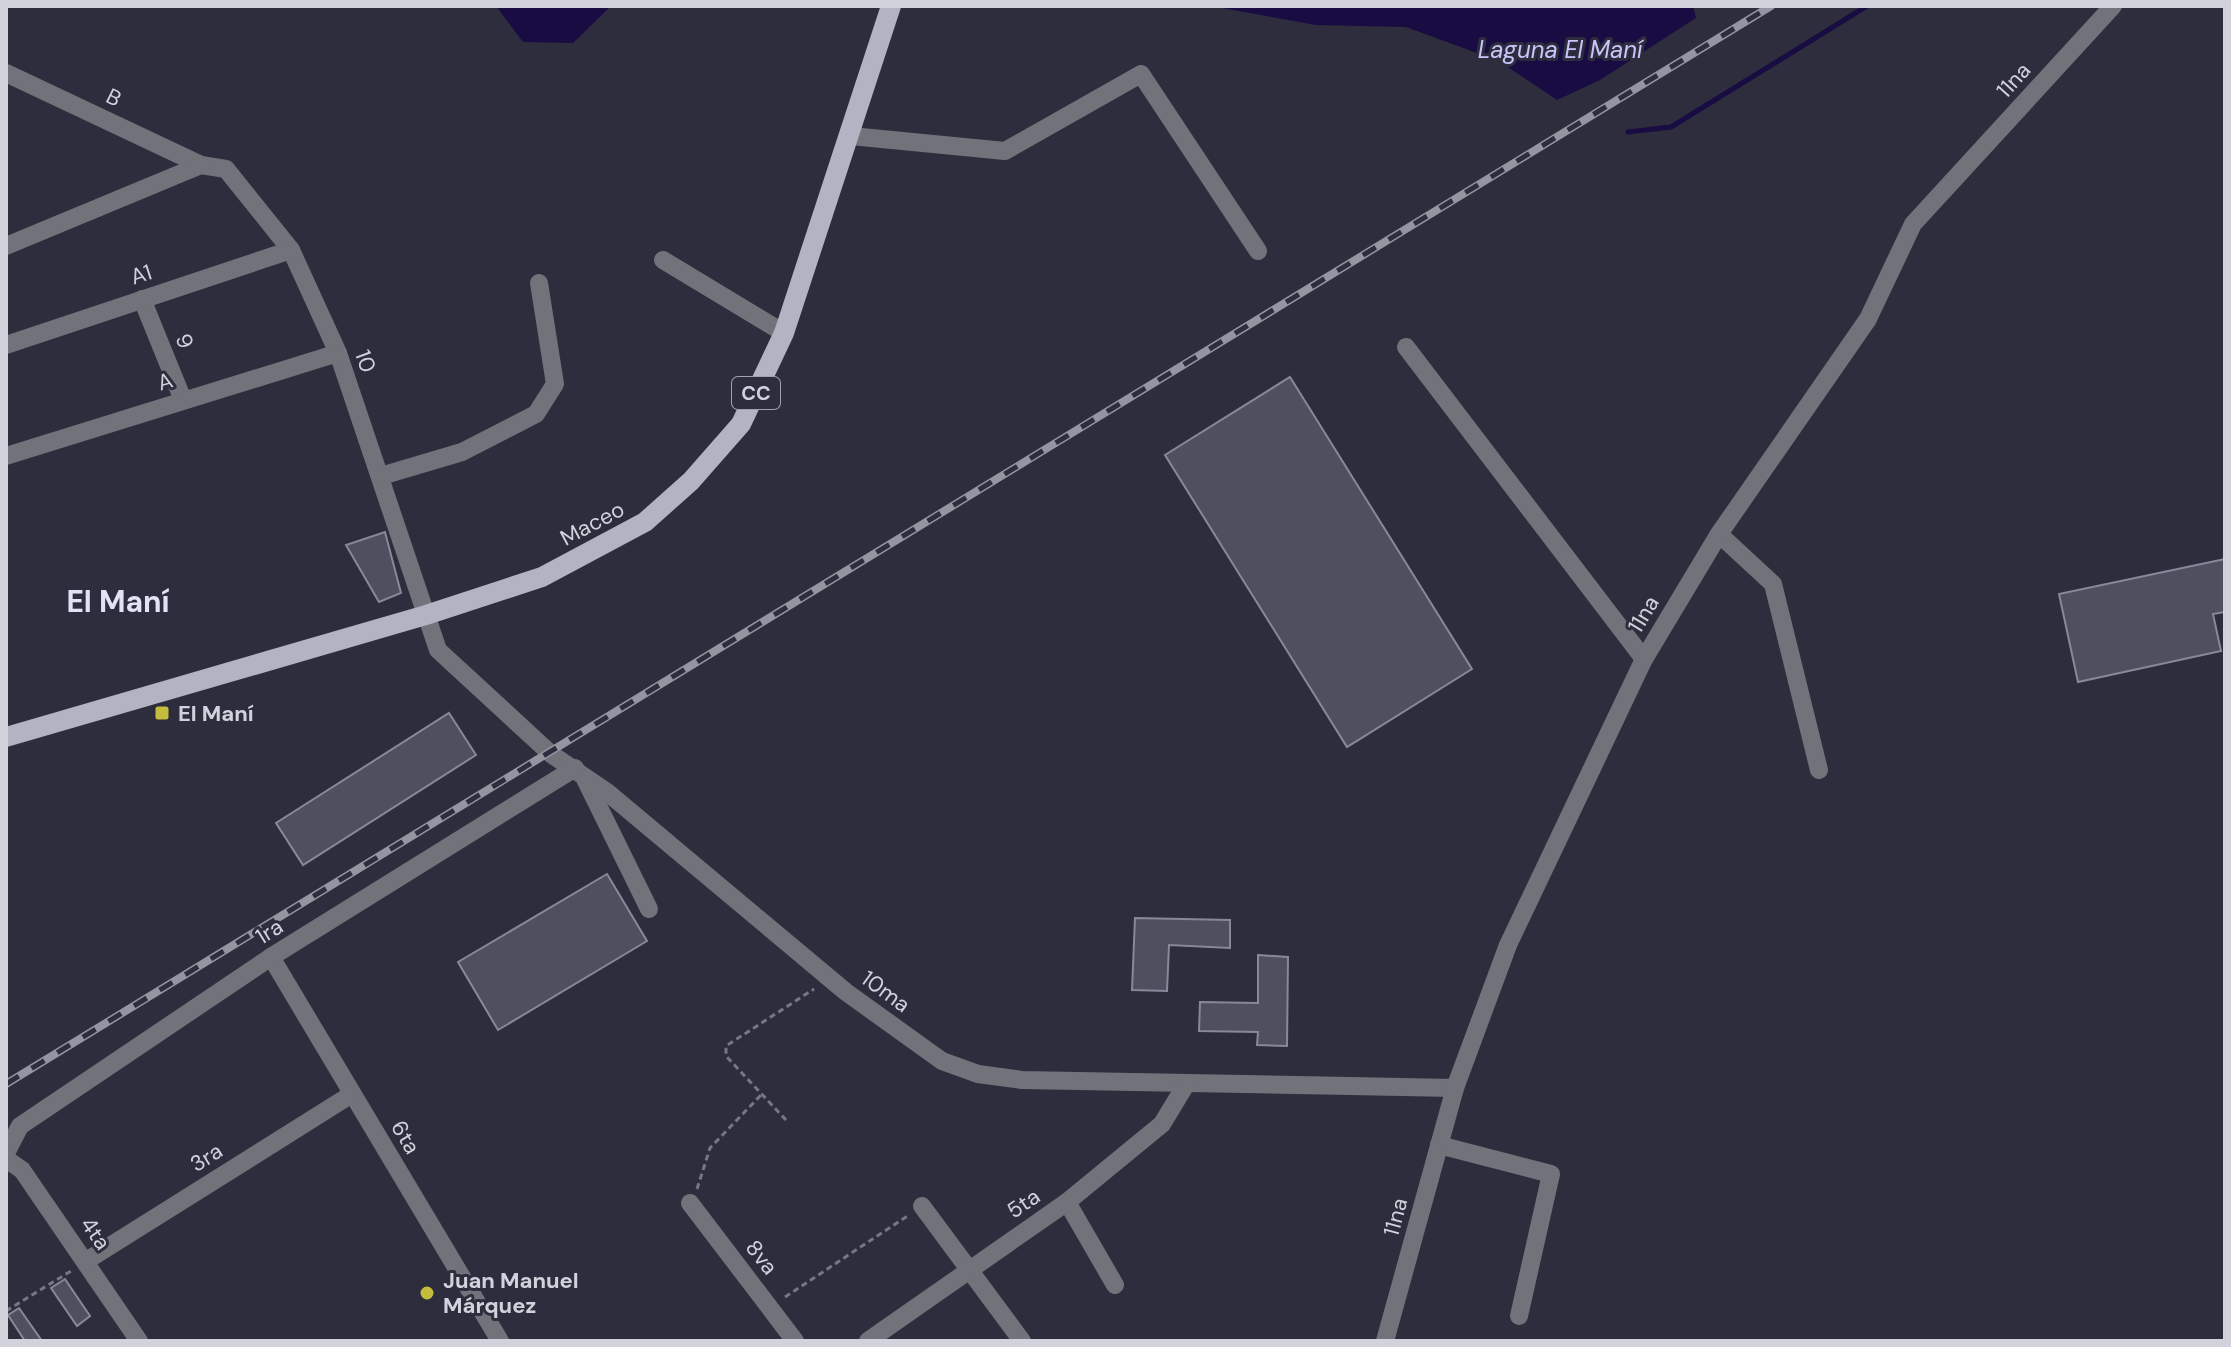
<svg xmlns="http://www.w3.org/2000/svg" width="2231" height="1347" font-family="'DM Sans',sans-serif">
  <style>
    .water { fill: #190c42 }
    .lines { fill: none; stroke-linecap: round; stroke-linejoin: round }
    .stream { stroke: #190c42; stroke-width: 5 }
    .building { fill: #4f4f5f; stroke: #88889a; stroke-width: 2 }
    .path { stroke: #777684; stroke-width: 3; stroke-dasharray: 6 4; stroke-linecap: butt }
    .minor { stroke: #72727a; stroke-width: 18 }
    .major { stroke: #b3b3c4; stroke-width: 20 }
    .rail-casing { stroke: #9595a1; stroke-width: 8 }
    .rail { stroke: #2e2d3d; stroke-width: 5; stroke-dasharray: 15; stroke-linecap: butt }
    .poi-dot { fill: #c4bc3d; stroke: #2e2d3d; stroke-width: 3 }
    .labels { text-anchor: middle; stroke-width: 6; stroke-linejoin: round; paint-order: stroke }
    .shield { fill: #2e2d3d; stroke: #a1a0ac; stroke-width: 2 }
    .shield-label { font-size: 20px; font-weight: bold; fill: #d2d2dc }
    .street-label { font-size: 22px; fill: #d2d2dc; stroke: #2e2d3d }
    .poi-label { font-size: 22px; font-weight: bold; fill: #d2d2dc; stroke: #2e2d3d; text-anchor: start }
    .water-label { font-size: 24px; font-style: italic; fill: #c7c5fb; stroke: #2e2d3d }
    .district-label { font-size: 30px; font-weight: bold; fill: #e2e2f6; stroke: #2e2d3d }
  </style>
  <rect width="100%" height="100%" fill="#2e2d3d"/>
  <!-- water -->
  <g class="water">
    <path d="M496,6H611L573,43L523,42Z"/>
    <path d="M1211,6H1693L1696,18L1600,80L1557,100L1499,61L1406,27L1316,25Z"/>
  </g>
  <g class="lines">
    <!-- stream -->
    <path class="stream" d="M1628,132L1671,127L1867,6"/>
  </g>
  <!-- building -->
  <g class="building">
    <path d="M1290,377L1472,669L1347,747L1165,455Z"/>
    <path d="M385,532L401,593L379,602L346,545Z"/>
    <path d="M2225,559V612L2213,614L2221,651L2078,682L2059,594Z"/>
    <path d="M449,713L476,755L303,865L276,823Z"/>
    <path d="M607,874L647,941L498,1030L458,962Z"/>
    <path d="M1135,918L1230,920V948L1169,945L1167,991L1132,990Z"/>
    <path d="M1258,955L1288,957L1287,1046L1257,1045L1258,1032L1199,1031L1200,1002L1258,1003Z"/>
    <path d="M65,1279L90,1316L77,1326L51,1288Z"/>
    <path d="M19,1308L42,1341H25L8,1315Z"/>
  </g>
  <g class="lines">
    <!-- path -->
    <g class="path">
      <path d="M786,1120L726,1056V1046L814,989"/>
      <path d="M697,1189L710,1148L761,1095"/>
      <path d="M785,1297L909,1215"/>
      <path d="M6,1311L71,1271"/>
    </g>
    <!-- minor -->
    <g class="minor">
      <path d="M6,73L201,165L226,169L291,250L338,353L438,650L551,754L607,792L846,992L942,1061L978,1074L1022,1080L1455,1088"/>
      <path d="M851,136L1005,151L1141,74L1258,251"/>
      <path d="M6,246L201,165"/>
      <path d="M663,260L784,333"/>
      <path d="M142,299L183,400"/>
      <path d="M6,345L291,250"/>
      <path d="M1406,347L1644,659"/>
      <path d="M6,456L338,353"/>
      <path d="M381,476L462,452L536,414L555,384L539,283"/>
      <path d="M1719,534L1773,584L1819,770"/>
      <path d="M585,779L649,909"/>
      <path d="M271,957L500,1341"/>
      <path d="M1439,1145L1551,1174L1519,1316"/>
      <path d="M6,1153L20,1126L271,957L575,768"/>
      <path d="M6,1159L22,1170L139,1341"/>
      <path d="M1067,1202L1115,1285"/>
      <path d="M690,1203L795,1341"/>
      <path d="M922,1206L1022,1341"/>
      <path d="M86,1261L352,1094"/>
      <path d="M868,1341L1067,1202L1162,1124L1185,1086"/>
      <path d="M1385,1341L1455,1088L1508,945L1644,659L1719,534L1868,319L1913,224L2113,6"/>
    </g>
    <!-- major -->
    <path class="major" d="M6,737L426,615L542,577L645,522L691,481L741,424L784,333L891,6"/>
    <!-- rail casing -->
    <g class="rail-casing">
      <path id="rail" d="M6,1084L1771,6"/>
    </g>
    <!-- rail -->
    <use href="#rail" class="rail"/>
  </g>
  <!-- markers -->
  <g class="poi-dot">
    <rect x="154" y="705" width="16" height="16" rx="4"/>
    <circle cx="427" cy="1293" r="8"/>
  </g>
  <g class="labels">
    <!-- shield labels -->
    <rect class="shield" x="732" y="377" width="48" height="32" rx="6"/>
    <g class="shield-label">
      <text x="756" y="400">CC</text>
    </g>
    <!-- street labels -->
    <g class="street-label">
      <text transform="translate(2013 80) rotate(-48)" y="8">11na</text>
      <text transform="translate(114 97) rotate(26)" y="8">B</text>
      <text transform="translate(141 274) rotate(-18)" y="8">A1</text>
      <text transform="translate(185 341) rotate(68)" y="8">9</text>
      <text transform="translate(366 361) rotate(70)" y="8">10</text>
      <text transform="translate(165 381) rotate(-17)" y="8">A</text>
      <text transform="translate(592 523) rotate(-28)" y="8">Maceo</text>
      <text transform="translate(1643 614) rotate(-59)" y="8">11na</text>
      <text transform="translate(269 931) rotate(-32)" y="8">1ra</text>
      <text transform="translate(886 991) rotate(36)" y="8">10ma</text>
      <text transform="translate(406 1137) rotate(59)" y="8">6ta</text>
      <text transform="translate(206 1157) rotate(-32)" y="8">3ra</text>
      <text transform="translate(1023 1203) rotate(-34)" y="8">5ta</text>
      <text transform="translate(1395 1217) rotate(-75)" y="8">11na</text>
      <text transform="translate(96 1233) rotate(55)" y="8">4ta</text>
      <text transform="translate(762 1257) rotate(52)" y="8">8va</text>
    </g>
    <!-- poi labels -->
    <g class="poi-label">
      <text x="178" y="721">El Maní</text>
      <text x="443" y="1288">Juan Manuel<tspan x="443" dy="25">Márquez</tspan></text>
    </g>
    <!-- water labels -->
    <g class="water-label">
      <text x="1560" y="58">Laguna El Maní</text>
    </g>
    <!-- district labels -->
    <g class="district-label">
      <text x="118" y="612">El Maní</text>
    </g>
  </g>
  <!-- border -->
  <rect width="2231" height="1347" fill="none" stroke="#d2d2dc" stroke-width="16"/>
</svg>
